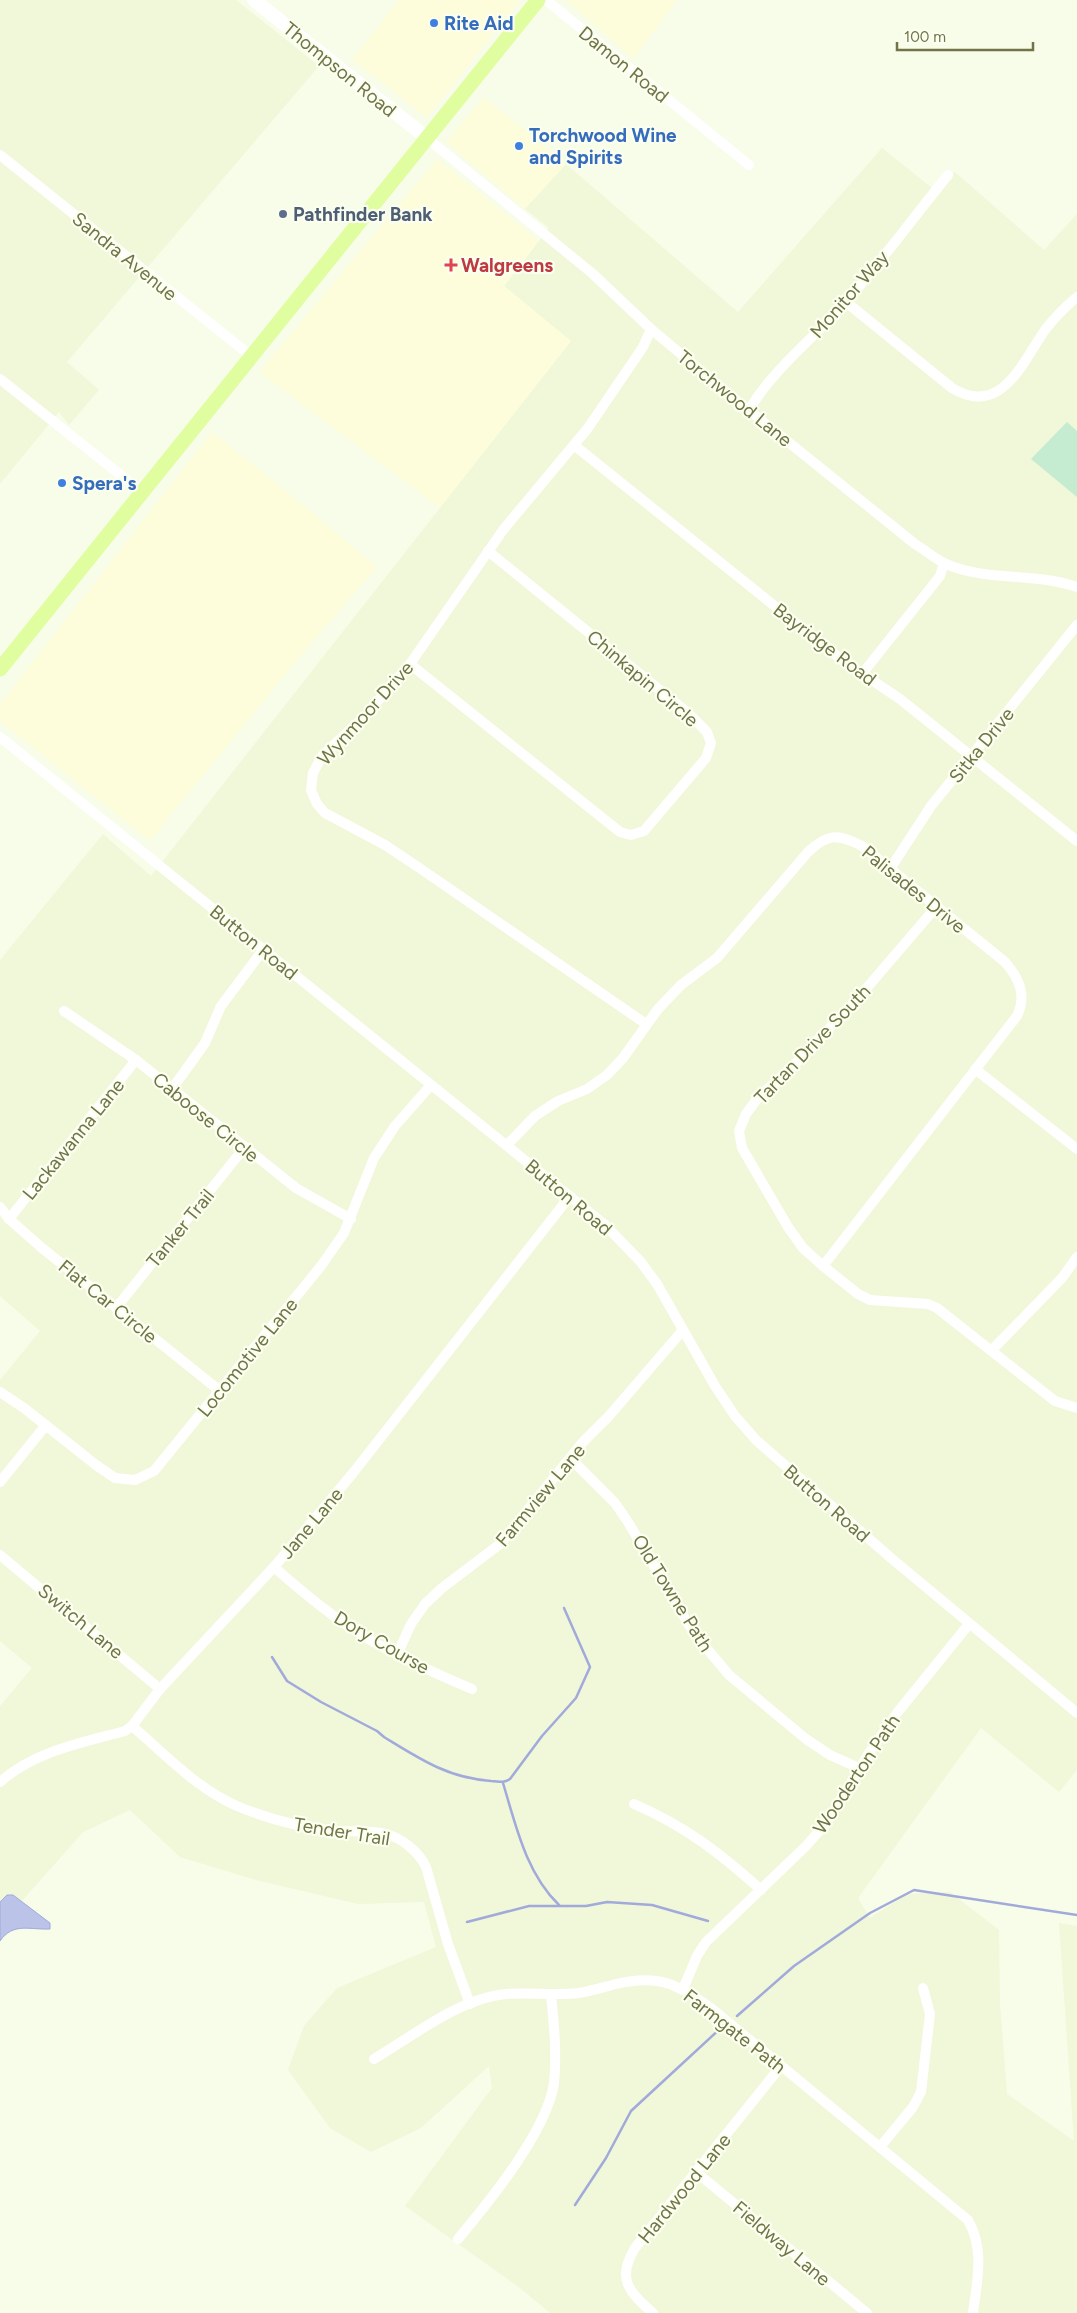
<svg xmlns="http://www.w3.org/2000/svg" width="1077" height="2313" font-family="Figtree,sans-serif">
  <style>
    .residential { fill: #f1f7d9 }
    .commercial { fill: #fefddb }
    .green { fill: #c5ecd0 }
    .water { fill: #bbc3e8; stroke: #a1aada }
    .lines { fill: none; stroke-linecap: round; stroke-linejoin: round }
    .stream { stroke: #a1aada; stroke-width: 2.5 }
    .street { stroke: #fff; stroke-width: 10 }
    .secondary { stroke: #fff; stroke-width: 14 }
    .primary { stroke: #e0fd9f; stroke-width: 15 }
    .shop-dot { fill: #3f7fe0; stroke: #faffef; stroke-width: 2 }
    .service-dot { fill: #5c6f8a; stroke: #faffef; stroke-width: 2 }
    .health-dot { fill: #e0444e; stroke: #faffef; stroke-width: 2 }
    .labels { text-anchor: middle; stroke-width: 4.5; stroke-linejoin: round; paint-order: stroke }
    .shop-label { font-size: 19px; font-weight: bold; fill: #366cbe; stroke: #faffef; text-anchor: start }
    .street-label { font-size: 19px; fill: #727447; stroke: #faffef }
    .service-label { font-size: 19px; font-weight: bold; fill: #4e5e75; stroke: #faffef; text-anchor: start }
    .health-label { font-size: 19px; font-weight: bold; fill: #be3a42; stroke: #faffef; text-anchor: start }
  </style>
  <rect width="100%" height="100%" fill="#f7fde8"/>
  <!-- residential -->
  <g class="residential">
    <path d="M0,0H236L319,66L67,362L99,390L69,425L59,412L0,484Z"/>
    <path d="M882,148L932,188L955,172L1044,250L1077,214V1770L1059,1792L981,1728L858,1898L870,1918L907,1894L950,1892L999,1930L1000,2003L1007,2094L1074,2141L1059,1923L1077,1926V2313H550L520,2288L405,2206L492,2088L489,2066L421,2128L371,2152L330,2128L288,2070L304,2026L337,1988L436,1947L424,1902L358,1904L256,1880L180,1857L130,1810L83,1832L21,1902L13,1896L7,1895L0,1902V1706L32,1668L0,1641V1380L40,1331L0,1296V960L103,834L151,876L571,341L504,286L549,228L525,209L566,164L738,312Z"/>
  </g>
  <!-- commercial -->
  <g class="commercial">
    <path d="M399,0H520L427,118L352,59Z"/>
    <path d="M566,0H677L633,59Z"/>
    <path d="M484,97L566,164L525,209L446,142Z"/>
    <path d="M437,159L539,241L504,286L571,341L440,508L259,372Z"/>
    <path d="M212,432L291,495L377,567L297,660L150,841L0,721V704Z"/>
  </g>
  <!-- green -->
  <path class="green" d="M1067,422L1077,431V497L1031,459Z"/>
  <!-- water -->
  <path class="water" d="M7,1895H13L50,1923V1929C30,1930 13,1922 0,1941V1902Z"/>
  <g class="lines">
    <!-- stream -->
    <g class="stream">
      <path d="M272,1657L287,1681L321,1702L377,1731L384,1737C420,1759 448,1778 491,1781C499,1781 502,1784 510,1779L542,1736L576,1698L590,1667L564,1608"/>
      <path d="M503,1783C516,1826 526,1873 559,1905"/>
      <path d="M467,1922L529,1906H586L607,1902L652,1905L708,1921"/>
      <path d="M737,2016L794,1966L870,1913L914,1890L1077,1915"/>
      <path d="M575,2205L606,2158L631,2111L723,2026"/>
    </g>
    <!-- street -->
    <g class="street">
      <path d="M546,0L749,165"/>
      <path d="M427,138L593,274L651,329L725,391L915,544C925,550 934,558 944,563C984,582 1035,572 1077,587"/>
      <path d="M0,155L251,356"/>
      <path d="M846,302L952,388C1001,418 1022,363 1045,330C1054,318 1065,307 1077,297"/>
      <path d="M0,379L142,492"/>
      <path d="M749,410C774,368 813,339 845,303C881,262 913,218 948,175"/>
      <path d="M574,445L842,660L900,699L1077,841"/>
      <path d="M410,664L620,832L631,835L644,831L706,758L711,743L707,732L688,713L488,551"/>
      <path d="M862,674L940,576L944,563"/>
      <path d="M0,737L605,1225L640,1261L657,1284L715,1386L735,1416L756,1440L891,1558L1077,1713"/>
      <path d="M890,869L931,806L1077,625"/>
      <path d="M937,906L859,997L795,1064L757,1099L746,1114L739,1131L742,1148L788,1227L803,1248L823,1266L858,1294L870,1300L928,1304L937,1308L1055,1401L1077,1408"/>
      <path d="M64,1011L136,1060L296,1188L351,1219"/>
      <path d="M646,1024L421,869L385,845L325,813L317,804L311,790L313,773L322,756L365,716L410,664L503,530L588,428L643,347L651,329"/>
      <path d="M975,1069L1077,1149"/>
      <path d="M172,1089L205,1043L221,1006L263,950"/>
      <path d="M507,1145L535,1116L558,1101L587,1089L607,1075L623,1058L658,1009L681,985L717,958L808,852C827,834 837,833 862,846L1005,962C1019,978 1027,995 1017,1016L823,1266"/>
      <path d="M0,1207L9,1219L42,1248L220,1391"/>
      <path d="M9,1219L136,1060"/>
      <path d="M116,1308L244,1148"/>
      <path d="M992,1350L1062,1278L1077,1257"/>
      <path d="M0,1392L24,1408L96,1465L115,1478L135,1480L154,1471L321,1266L344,1233L374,1158L395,1126L431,1085"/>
      <path d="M570,1458L615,1503L628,1522L693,1632L729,1675L806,1739L830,1755L859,1768"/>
      <path d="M0,1482L46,1425"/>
      <path d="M0,1555L160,1689"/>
      <path d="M274,1567C301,1591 331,1616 362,1635C396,1656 434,1673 472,1689"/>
      <path d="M397,1655L411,1624L425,1604L442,1588L500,1544L583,1442L609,1416L683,1330"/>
      <path d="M132,1726C165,1754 197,1789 237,1806C268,1819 300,1827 333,1831C350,1832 369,1830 386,1834C402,1838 419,1852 426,1867L448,1944L470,2004"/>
      <path d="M0,1782C35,1751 81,1743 125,1731L132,1726L160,1689L274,1567L353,1473L570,1196"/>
      <path d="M634,1804C685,1826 720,1853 761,1890"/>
      <path d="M683,1989L697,1956L706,1942L806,1846L827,1822L869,1753L897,1713L969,1624"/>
      <path d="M374,2059C413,2036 460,1998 506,1994C531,1992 555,1996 579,1993C591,1991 604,1987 616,1984C659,1974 677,1984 711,2008L968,2220C985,2250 977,2281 973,2313"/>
      <path d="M880,2147L913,2107L921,2092L930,2014L923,1988"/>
      <path d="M696,2172L867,2313"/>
      <path d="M458,2239C489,2202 547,2131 554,2083C557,2054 554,2024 551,1995"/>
      <path d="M653,2313C629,2292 616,2279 635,2248L781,2066"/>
    </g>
    <!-- secondary -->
    <path class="secondary" d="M254,0L427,138"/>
    <!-- primary -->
    <path class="primary" d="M0,669L538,0"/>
  </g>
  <!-- markers -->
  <g class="shop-dot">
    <circle cx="434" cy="23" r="5"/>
    <circle cx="519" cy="146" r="5"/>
    <circle cx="62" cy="483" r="5"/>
  </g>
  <circle class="service-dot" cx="283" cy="214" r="5"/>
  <path class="health-dot" d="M448.5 257.5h5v5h5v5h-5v5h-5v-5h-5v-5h5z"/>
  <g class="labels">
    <!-- shop labels -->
    <g class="shop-label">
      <text x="444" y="30">Rite Aid</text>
      <text x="529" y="142">Torchwood Wine<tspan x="529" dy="22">and Spirits</tspan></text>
      <text x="72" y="490">Spera's</text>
    </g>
    <!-- street labels -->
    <g class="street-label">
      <text transform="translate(624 64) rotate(39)" y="7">Damon Road</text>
      <text transform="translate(340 69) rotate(39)" y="7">Thompson Road</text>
      <text transform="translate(125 256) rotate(39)" y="7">Sandra Avenue</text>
      <text transform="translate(849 294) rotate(-49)" y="7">Monitor Way</text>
      <text transform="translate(735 398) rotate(39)" y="7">Torchwood Lane</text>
      <text transform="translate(825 644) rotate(37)" y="7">Bayridge Road</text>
      <text transform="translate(643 678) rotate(40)" y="7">Chinkapin Circle</text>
      <text transform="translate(365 713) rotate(-48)" y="7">Wynmoor Drive</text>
      <text transform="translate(981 745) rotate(-51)" y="7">Sitka Drive</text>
      <text transform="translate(914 889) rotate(39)" y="7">Palisades Drive</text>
      <text transform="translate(254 942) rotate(39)" y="7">Button Road</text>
      <text transform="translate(812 1044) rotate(-46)" y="7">Tartan Drive South</text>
      <text transform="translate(206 1117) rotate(39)" y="7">Caboose Circle</text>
      <text transform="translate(73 1139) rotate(-51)" y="7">Lackawanna Lane</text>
      <text transform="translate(569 1197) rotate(40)" y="7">Button Road</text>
      <text transform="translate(180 1228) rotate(-51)" y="7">Tanker Trail</text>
      <text transform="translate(108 1301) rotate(39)" y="7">Flat Car Circle</text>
      <text transform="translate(247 1357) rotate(-51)" y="7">Locomotive Lane</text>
      <text transform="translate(540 1495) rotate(-50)" y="7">Farmview Lane</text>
      <text transform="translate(827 1503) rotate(41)" y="7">Button Road</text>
      <text transform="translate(311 1523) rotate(-50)" y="7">Jane Lane</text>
      <text transform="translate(673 1593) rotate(58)" y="7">Old Towne Path</text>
      <text transform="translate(81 1621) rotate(40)" y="7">Switch Lane</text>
      <text transform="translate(382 1642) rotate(30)" y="7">Dory Course</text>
      <text transform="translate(856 1774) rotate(-56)" y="7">Wooderton Path</text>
      <text transform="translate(342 1831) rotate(9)" y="7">Tender Trail</text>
      <text transform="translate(735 2031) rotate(38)" y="7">Farmgate Path</text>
      <text transform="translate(684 2188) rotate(-51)" y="7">Hardwood Lane</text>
      <text transform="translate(782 2243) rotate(40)" y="7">Fieldway Lane</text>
    </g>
    <!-- service labels -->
    <g class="service-label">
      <text x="293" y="221">Pathfinder Bank</text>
    </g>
    <!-- health labels -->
    <g class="health-label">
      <text x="461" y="272">Walgreens</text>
    </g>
  </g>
  <!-- scale -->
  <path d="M897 42v8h136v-8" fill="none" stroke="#727447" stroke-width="2.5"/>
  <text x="904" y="42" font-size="15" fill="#727447" stroke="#faffef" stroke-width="4" paint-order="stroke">100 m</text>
</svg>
